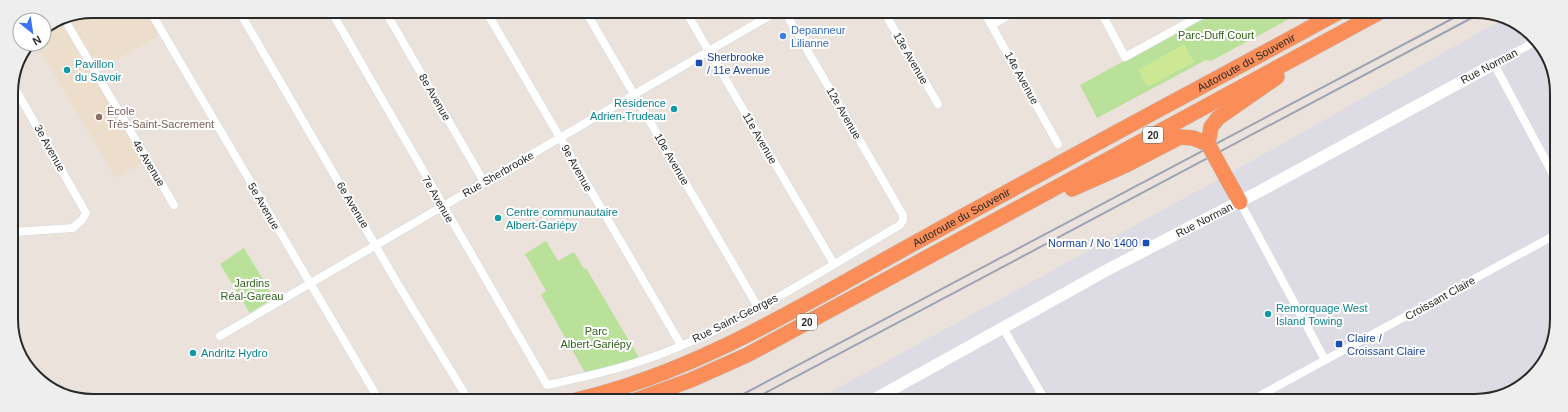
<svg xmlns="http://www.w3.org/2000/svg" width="1568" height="412" font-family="Helvetica,sans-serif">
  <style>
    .industrial { fill: #dddce4 }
    .education { fill: #eddecb }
    .green { fill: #b9e199 }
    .pitch { fill: #cde895 }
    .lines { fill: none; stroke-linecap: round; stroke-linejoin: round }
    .street-casing { stroke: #d1d6e2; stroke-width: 9 }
    .secondary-casing { stroke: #d1d6e2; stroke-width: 13 }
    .highway-casing { stroke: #c3c3c3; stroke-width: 16 }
    .street { stroke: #fff; stroke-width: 8 }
    .secondary { stroke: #fff; stroke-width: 12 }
    .highway { stroke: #fa8d58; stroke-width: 15 }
    .rail { stroke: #9ea3b3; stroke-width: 2 }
    .highway-bridge-casing { stroke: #c3c3c3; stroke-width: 16; stroke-linecap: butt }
    .highway-bridge { stroke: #fa8d58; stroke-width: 15 }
    .shop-dot { fill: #3f7fe0; stroke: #fff; stroke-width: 1.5 }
    .transit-dot { fill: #1a4fb4; stroke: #fff; stroke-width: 1.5 }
    .culture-dot { fill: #0f9aa8; stroke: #fff; stroke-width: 1.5 }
    .education-dot { fill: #8d6e63; stroke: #fff; stroke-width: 1.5 }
    .labels { text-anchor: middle; stroke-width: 4; stroke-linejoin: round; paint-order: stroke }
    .shield { fill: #fff; stroke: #696969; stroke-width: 1 }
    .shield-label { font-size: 10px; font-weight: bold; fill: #292929 }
    .shop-label { font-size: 11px; fill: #366cbe; stroke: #fff; text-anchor: start }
    .park-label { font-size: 11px; fill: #32641c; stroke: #fff }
    .transit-label { font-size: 11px; fill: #164399; stroke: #fff; text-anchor: start }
    .street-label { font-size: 11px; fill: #292929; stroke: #fff }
    .culture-label { font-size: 11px; fill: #0d838f; stroke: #fff; text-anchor: start }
    .education-label { font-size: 11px; fill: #785e54; stroke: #fff; text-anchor: start }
    .rim { fill: none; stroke: #292929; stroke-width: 2 }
  </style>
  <rect width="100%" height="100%" fill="#ebe3db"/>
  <!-- industrial -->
  <path class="industrial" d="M1503,19L1533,35L1555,77V335L1529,381L1480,401L816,400L1239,168Z"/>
  <!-- education -->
  <path class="education" d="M93,11H150L163,33L93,73L145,161L116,178L36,44H44V29L62,17Z"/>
  <!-- green -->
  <g class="green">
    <path d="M1214,12H1302L1211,61L1206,60L1097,118L1080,85Z"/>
    <path d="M546,241L558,261L574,252L584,269L586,268L641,361L587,376L541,295L546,291L525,254Z"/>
    <path d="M244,248L274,298L250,313L220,264Z"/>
  </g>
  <!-- pitch -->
  <path class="pitch" d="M1184,44L1194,62L1148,87L1138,70Z"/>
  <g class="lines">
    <!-- street casing -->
    <g class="street-casing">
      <g id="street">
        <path d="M150,11L379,400"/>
        <path d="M239,11L399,286L468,399"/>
        <path d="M331,11L547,385C578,378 610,372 641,361C729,332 820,272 900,225L903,220V215L785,12"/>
        <path d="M385,11L484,182"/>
        <path d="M486,11L681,345"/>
        <path d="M586,12L758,307"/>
        <path d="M686,12L834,264"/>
        <path d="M884,12L938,104"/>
        <path d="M984,12L1058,144"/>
        <path d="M1101,12L1125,57L1207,12"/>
        <path d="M63,17L174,205"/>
        <path d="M992,25L1014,12"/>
        <path d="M1536,41L1494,64L1555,178"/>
        <path d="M1240,202L1325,360"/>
        <path d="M12,231L14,232L73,228L82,220L86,213L12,83"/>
        <path d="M1003,328L1045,400"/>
        <path d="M220,336L776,12"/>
        <path d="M1261,395L1555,235"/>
      </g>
    </g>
    <!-- secondary casing -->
    <g class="secondary-casing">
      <g id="secondary">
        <path id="s1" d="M873,400L1107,270L1262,190L1494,64"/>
      </g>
    </g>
    <!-- highway casing -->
    <g class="highway-casing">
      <g id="highway">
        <path d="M1226,177L1240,202"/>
        <path d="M1072,189L1124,166L1180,137L1193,138L1208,144L1211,127L1218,118L1277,77"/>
        <path id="s2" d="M576,400C702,371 810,300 922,239C1060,162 1200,88 1339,12"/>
        <path d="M636,400L691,380L747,355L1380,12"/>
      </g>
    </g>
    <!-- street -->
    <use href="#street" class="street"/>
    <!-- secondary -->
    <use href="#secondary" class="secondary"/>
    <!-- highway -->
    <use href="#highway" class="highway"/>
    <!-- rail -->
    <g class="rail">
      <path d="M732,400L1463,13"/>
      <path d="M752,400L1481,13"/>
    </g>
    <!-- highway-bridge casing -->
    <g class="highway-bridge-casing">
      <path id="highway-bridge" d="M1208,144L1226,177"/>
    </g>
    <!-- highway-bridge -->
    <use href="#highway-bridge" class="highway-bridge"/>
  </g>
  <!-- markers -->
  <circle class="shop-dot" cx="783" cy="36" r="4"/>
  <g class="transit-dot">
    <rect x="695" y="59" width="8" height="8" rx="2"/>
    <rect x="1142" y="239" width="8" height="8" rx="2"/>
    <rect x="1335" y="340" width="8" height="8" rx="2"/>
  </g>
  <g class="culture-dot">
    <circle cx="67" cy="70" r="4"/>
    <circle cx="674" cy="109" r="4"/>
    <circle cx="498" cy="218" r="4"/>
    <circle cx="1268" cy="314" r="4"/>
    <circle cx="193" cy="353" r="4"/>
  </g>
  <circle class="education-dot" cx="99" cy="117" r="4"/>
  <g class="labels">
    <!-- shield labels -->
    <g class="shield">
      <rect x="1143" y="127" width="20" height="16" rx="3"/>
      <rect x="797" y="314" width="20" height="16" rx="3"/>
    </g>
    <g class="shield-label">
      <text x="1153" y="139">20</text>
      <text x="807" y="326">20</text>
    </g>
    <!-- shop labels -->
    <g class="shop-label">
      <text x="791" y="34">Depanneur<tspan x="791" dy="13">Lilianne</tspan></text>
    </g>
    <!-- park labels -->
    <g class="park-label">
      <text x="1216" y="39">Parc-Duff Court</text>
      <text x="252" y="287">Jardins<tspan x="252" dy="13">Réal-Gareau</tspan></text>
      <text x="596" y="335">Parc<tspan x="596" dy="13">Albert-Gariépy</tspan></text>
    </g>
    <!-- transit labels -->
    <g class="transit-label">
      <text x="707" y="61">Sherbrooke<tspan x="707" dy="13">/ 11e Avenue</tspan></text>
      <text x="1138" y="247" text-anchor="end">Norman / No 1400</text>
      <text x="1347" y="342">Claire /<tspan x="1347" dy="13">Croissant Claire</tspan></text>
    </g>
    <!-- street labels -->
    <g class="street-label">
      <text transform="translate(911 58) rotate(60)" y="4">13e Avenue</text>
      <text dy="4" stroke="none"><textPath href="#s2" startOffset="752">Autoroute du Souvenir</textPath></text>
      <text transform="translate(1489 66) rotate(-28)" y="4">Rue Norman</text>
      <text transform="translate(1022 78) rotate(61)" y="4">14e Avenue</text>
      <text transform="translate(435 97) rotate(60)" y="4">8e Avenue</text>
      <text transform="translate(844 113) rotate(60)" y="4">12e Avenue</text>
      <text transform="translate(760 138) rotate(60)" y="4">11e Avenue</text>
      <text transform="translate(50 148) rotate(61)" y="4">3e Avenue</text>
      <text transform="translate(672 159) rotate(60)" y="4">10e Avenue</text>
      <text transform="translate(149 163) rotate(59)" y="4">4e Avenue</text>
      <text transform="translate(577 168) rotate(61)" y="4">9e Avenue</text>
      <text transform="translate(498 174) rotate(-30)" y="4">Rue Sherbrooke</text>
      <text transform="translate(438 199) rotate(60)" y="4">7e Avenue</text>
      <text transform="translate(353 205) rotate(59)" y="4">6e Avenue</text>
      <text transform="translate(264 206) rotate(60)" y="4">5e Avenue</text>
      <text dy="4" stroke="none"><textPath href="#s2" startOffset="428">Autoroute du Souvenir</textPath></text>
      <text dy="4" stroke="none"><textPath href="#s1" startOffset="377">Rue Norman</textPath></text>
      <text transform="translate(1440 298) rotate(-29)" y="4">Croissant Claire</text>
      <text transform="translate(735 318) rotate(-27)" y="4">Rue Saint-Georges</text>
    </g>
    <!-- culture labels -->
    <g class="culture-label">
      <text x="75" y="68">Pavillon<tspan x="75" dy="13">du Savoir</tspan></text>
      <text x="666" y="107" text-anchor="end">Résidence<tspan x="666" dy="13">Adrien-Trudeau</tspan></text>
      <text x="506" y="216">Centre communautaire<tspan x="506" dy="13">Albert-Gariépy</tspan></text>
      <text x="1276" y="312">Remorquage West<tspan x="1276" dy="13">Island Towing</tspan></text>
      <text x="201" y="357">Andritz Hydro</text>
    </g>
    <!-- education labels -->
    <g class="education-label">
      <text x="107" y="115">École<tspan x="107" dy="13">Très-Saint-Sacrement</tspan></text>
    </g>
  </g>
  <!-- crop -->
  <path d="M0 0H1568V412H0ZM93 18H1475A75 75 0 0 1 1550 93V319A75 75 0 0 1 1475 394H93A75 75 0 0 1 18 319V93A75 75 0 0 1 93 18Z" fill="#eee" fill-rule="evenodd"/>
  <path class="rim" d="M93 18H1475A75 75 0 0 1 1550 93V319A75 75 0 0 1 1475 394H93A75 75 0 0 1 18 319V93A75 75 0 0 1 93 18Z"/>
  <!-- north arrow -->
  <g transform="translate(32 32) rotate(150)"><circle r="19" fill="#ffffff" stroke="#a9a9a9"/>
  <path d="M0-3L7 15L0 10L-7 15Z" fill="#3f73f5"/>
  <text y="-6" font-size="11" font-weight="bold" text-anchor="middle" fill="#292929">N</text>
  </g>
</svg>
